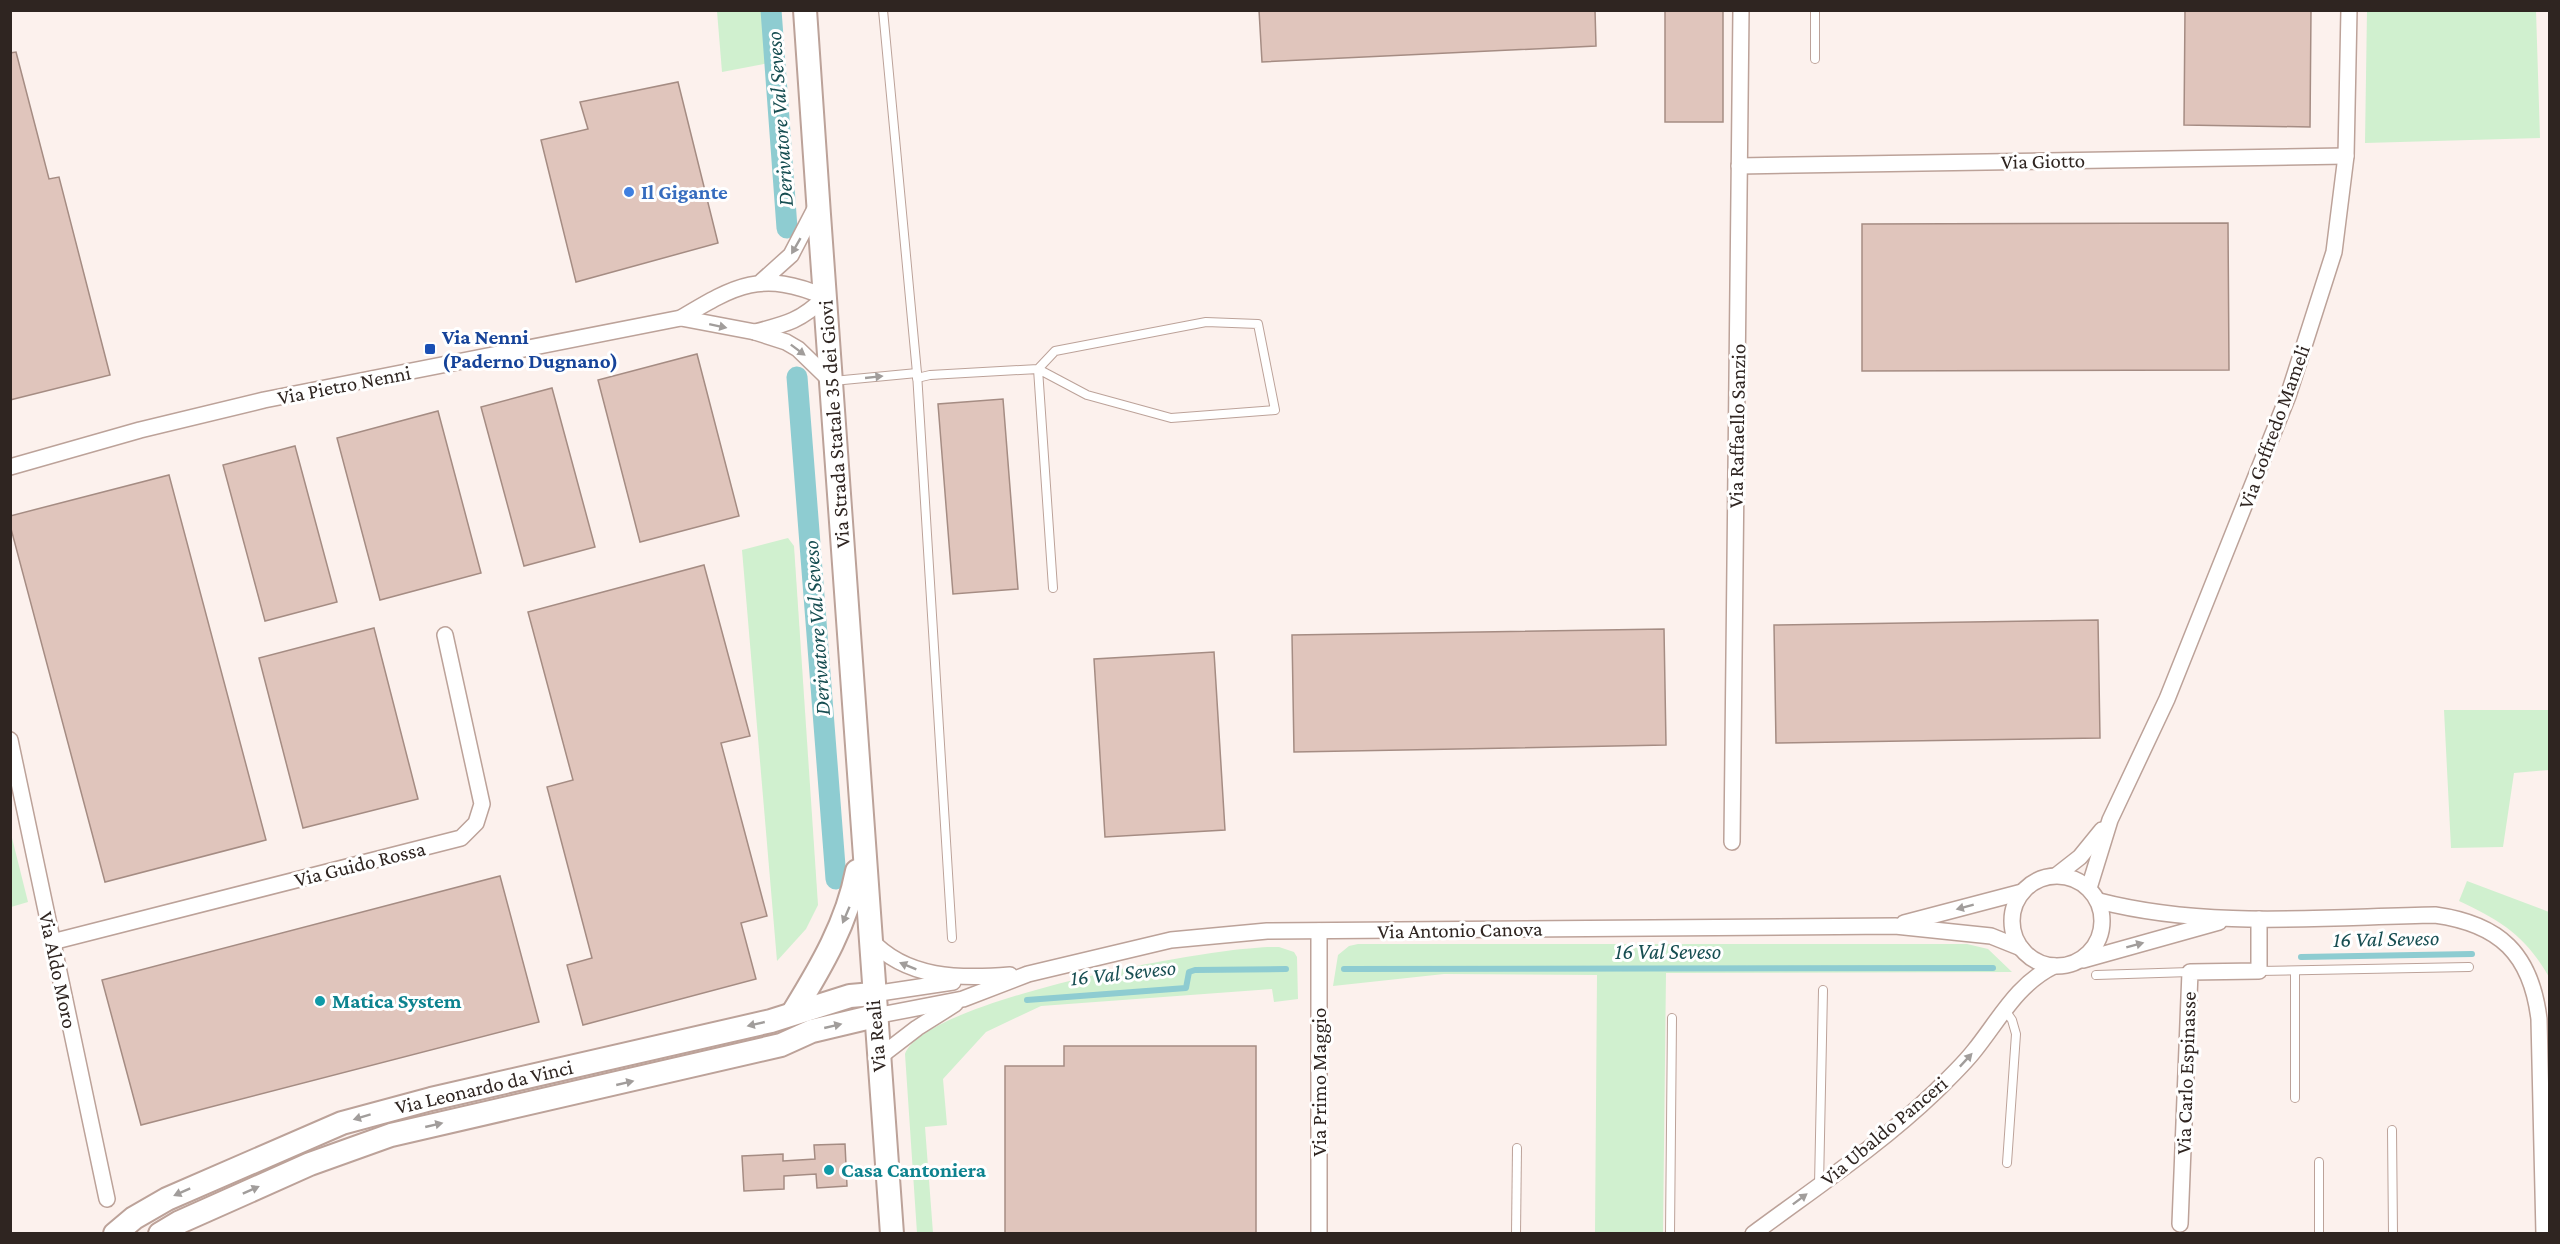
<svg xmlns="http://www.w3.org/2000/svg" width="2560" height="1244" font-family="'Crimson Pro',serif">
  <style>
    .green { fill: #d0f0cf }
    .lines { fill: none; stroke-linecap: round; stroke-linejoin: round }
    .stream { stroke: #8eccd1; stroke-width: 6 }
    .canal { stroke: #8eccd1; stroke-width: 21 }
    .building { fill: #e0c5bc; stroke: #a58c83; stroke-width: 1.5 }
    .lane-casing { stroke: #bca299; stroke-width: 10 }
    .street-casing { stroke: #bca299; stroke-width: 18 }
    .secondary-casing { stroke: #bca299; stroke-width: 26 }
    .lane { stroke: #fff; stroke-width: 8 }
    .street { stroke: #fff; stroke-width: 15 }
    .secondary { stroke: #fff; stroke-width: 22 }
    .oneway { fill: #a19d9b }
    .shop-dot { fill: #3f7fe0; stroke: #fff; stroke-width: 2 }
    .transit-dot { fill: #1a4fb4; stroke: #fff; stroke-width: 2 }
    .culture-dot { fill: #0f9aa8; stroke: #fff; stroke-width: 2 }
    .labels { text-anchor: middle; stroke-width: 6; stroke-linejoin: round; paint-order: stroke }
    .street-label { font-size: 21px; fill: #2f2521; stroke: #fff }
    .shop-label { font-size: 21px; font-weight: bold; fill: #366cbe; stroke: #fff; text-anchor: start }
    .transit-label { font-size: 21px; font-weight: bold; fill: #164399; stroke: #fff; text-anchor: start }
    .culture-label { font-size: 21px; font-weight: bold; fill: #0d838f; stroke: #fff; text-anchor: start }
    .water-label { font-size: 22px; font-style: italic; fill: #174e52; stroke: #fff }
  </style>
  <rect width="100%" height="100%" fill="#fcf1ed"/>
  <!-- green -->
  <g class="green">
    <path d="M717,11H765L769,63L722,72Z"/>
    <path d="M2367,11H2536L2540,138L2365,143Z"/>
    <path d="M788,538L794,546L818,905L806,929L777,961L742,550Z"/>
    <path d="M2444,710H2549V770L2514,773L2503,847L2451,848Z"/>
    <path d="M10,830L28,902L11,907H10Z"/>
    <path d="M2467,881L2549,912V977C2525,935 2501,921 2459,901Z"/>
    <path d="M1358,944H1967L1988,949L2012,972L1666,973L1663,1233L1595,1234L1597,975L1444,974L1333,986L1338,955L1349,946Z"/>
    <path d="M1279,947L1294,952L1297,957L1298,999L1274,1002L1272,989L1041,1006L986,1032L943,1079L947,1125L925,1127L933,1233H917L905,1054C924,1000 1220,944 1279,947Z"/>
  </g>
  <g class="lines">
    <!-- stream -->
    <g class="stream">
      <path d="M2301,957L2472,954"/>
      <path d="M1344,969L1993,968"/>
      <path d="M1027,1000L1186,988L1189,972L1195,970L1286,969"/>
    </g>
    <!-- canal -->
    <g class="canal">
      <path d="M771,10L787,228"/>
      <path d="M797,377L836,879"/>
    </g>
  </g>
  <!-- building -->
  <g class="building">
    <path d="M1259,10H1595L1596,46L1262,62Z"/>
    <rect x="1665" y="10" width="58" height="112"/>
    <path d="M2185,10H2311L2310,127L2184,125Z"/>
    <path d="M16,52L49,179L59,177L110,375L10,400V53Z"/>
    <path d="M678,82L718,243L576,282L541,140L588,129L580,102Z"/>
    <path d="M2228,223L2229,370L1862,371V224Z"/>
    <path d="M697,354L739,516L640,542L598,380Z"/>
    <path d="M552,388L595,547L524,566L481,407Z"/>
    <path d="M1003,399L1018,589L953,594L938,404Z"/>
    <path d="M438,411L481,573L380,600L337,438Z"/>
    <path d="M295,446L337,602L265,621L223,465Z"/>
    <path d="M169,475L266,840L105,882L10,525V516Z"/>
    <path d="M704,565L750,736L721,743L767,916L741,923L756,979L583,1025L567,965L592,958L547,787L573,780L528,612Z"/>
    <path d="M2098,620L2100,738L1776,743L1774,625Z"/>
    <path d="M374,628L418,799L303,828L259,658Z"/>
    <path d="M1664,629L1666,745L1294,752L1292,635Z"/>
    <path d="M1214,652L1225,830L1105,837L1094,659Z"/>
    <path d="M500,876L539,1022L141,1125L102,980Z"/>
    <path d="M1064,1046H1256V1233H1005V1066H1064Z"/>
    <path d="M845,1144L847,1186L817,1188L816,1174L784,1176V1189L744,1191L742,1156L783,1154V1161L815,1159L814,1145Z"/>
  </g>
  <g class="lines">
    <!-- lane casing -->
    <g class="lane-casing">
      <g id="lane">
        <path d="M883,10L917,373L952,938"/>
        <path d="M1815,10V59"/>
        <path d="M917,378L930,375L1038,369L1055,351L1206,322L1258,324L1275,410L1171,418L1087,395L1038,369L1053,588"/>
        <path d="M833,381L917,373"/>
        <path d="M2259,971L2469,967"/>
        <path d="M2096,975L2190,972"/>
        <path d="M2005,1010L2012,1020L2016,1034L2007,1163"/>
        <path d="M2295,1098V971"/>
        <path d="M2392,1130L2393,1234"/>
        <path d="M2319,1162V1234"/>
        <path d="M1819,1185L1823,990"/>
        <path d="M1516,1234L1517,1148"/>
        <path d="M1670,1234L1672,1018"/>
      </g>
    </g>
    <!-- street casing -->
    <g class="street-casing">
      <g id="street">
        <path d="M1739,166L2346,156"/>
        <path d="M762,281L791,255L817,205"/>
        <path d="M681,318L755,332L786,342L798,349L831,381"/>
        <path d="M10,467L140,430L264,400L681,318C736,285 762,270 825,297C802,320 787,324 755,332"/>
        <path d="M10,740L107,1199"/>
        <path d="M1732,842L1741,10"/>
        <path d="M2057,875L2080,857L2102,830"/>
        <circle cx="2057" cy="921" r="45"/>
        <path d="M2089,888L2110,820L2167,699L2288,396L2334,252L2346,156L2349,10"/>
        <path d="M2099,901C2208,929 2323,917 2435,915C2500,924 2531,954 2539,1019L2544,1234"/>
        <path d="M1904,923L2022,892"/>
        <path d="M870,939C906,979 960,979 1010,975"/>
        <path d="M52,942L461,838L476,823L482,804L445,635"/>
        <path d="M2083,960L2219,922"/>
        <path d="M873,994L953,982"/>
        <path d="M875,1016L963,999L1028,974L1171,940L1267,931L1895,926L1991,936L2021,948"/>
        <path d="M878,1058L917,1028L955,1004"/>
        <path d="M2180,1224L2190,972L2259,971V919"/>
        <path d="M1319,1234V931"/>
        <path d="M1753,1234C1815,1188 1881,1144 1936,1091C1949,1078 1963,1065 1974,1051C1999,1020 2017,984 2054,966"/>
      </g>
    </g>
    <!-- secondary casing -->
    <g class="secondary-casing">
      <g id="secondary">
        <path d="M805,10C833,418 860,826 892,1234"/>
        <path d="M794,1011C821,967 847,923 857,871"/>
        <path d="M115,1234L134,1218L167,1199L342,1123L431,1099L771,1021L850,996L873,994"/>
        <path d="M160,1234L180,1222L310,1164L391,1135L781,1045L812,1031L875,1016"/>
      </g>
    </g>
    <!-- lane -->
    <use href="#lane" class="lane"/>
    <!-- street -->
    <use href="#street" class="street"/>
    <!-- secondary -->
    <use href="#secondary" class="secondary"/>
  </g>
  <!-- one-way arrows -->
  <defs><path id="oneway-solid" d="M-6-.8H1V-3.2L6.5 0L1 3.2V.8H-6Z" transform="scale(1.5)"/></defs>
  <g class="oneway">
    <use href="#oneway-solid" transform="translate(796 246) rotate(120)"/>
    <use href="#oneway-solid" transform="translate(718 326) rotate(12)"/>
    <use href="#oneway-solid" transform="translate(798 350) rotate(37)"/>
    <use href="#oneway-solid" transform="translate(874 377) rotate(-6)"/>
    <use href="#oneway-solid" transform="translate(1965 907) rotate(165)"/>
    <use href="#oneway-solid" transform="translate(846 915) rotate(113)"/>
    <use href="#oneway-solid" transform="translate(2135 945) rotate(-15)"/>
    <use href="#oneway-solid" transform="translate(908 966) rotate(-158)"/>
    <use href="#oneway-solid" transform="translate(756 1024) rotate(167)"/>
    <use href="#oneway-solid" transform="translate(833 1026) rotate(-13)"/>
    <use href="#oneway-solid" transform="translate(1966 1060) rotate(-47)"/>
    <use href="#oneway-solid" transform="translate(625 1083) rotate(-13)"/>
    <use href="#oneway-solid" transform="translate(362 1117) rotate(163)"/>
    <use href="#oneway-solid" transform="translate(434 1125) rotate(-13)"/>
    <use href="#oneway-solid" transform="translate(251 1190) rotate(-24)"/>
    <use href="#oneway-solid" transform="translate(182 1192) rotate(156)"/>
    <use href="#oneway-solid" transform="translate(1800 1199) rotate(-37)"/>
  </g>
  <!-- markers -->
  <circle class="shop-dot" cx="629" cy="192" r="6"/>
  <rect class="transit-dot" x="424" y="343" width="12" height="12" rx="3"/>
  <g class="culture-dot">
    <circle cx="320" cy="1001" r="6"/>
    <circle cx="829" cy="1170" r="6"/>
  </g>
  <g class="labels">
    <!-- street labels -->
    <g class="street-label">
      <text transform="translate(2043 161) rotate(-1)" y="7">Via Giotto</text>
      <text transform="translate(344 385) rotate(-11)" y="7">Via Pietro Nenni</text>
      <text transform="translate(834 424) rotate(-94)" y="7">Via Strada Statale 35 dei Giovi</text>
      <text transform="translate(1737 426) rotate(-89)" y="7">Via Raffaello Sanzio</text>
      <text transform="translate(2274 427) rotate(-70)" y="7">Via Goffredo Mameli</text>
      <text transform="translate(360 864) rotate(-14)" y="7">Via Guido Rossa</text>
      <text transform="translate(1460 930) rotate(-1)" y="7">Via Antonio Canova</text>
      <text transform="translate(58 970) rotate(78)" y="7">Via Aldo Moro</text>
      <text transform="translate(876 1036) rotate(-95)" y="7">Via Reali</text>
      <text transform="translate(2186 1073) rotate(-88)" y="7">Via Carlo Espinasse</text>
      <text transform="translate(1319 1082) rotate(-90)" y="7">Via Primo Maggio</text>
      <text transform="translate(484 1087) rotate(-13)" y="7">Via Leonardo da Vinci</text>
      <text transform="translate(1884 1131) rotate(-40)" y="7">Via Ubaldo Panceri</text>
    </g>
    <!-- shop labels -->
    <g class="shop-label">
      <text x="641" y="199">Il Gigante</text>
    </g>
    <!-- transit labels -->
    <g class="transit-label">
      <text x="442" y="344">Via Nenni<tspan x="442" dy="24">(Paderno Dugnano)</tspan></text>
    </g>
    <!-- culture labels -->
    <g class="culture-label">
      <text x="332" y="1008">Matica System</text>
      <text x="841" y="1177">Casa Cantoniera</text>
    </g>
    <!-- water labels -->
    <g class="water-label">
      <text transform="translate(779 119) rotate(-94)" y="8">Derivatore Val Seveso</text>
      <text transform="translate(816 628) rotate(-94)" y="8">Derivatore Val Seveso</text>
      <text transform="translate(2386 938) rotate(-1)" y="8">16 Val Seveso</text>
      <text x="1668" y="959">16 Val Seveso</text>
      <text transform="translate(1123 972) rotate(-6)" y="8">16 Val Seveso</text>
    </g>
  </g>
  <!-- border -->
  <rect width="2560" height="1244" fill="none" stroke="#2f2521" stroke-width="24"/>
</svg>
